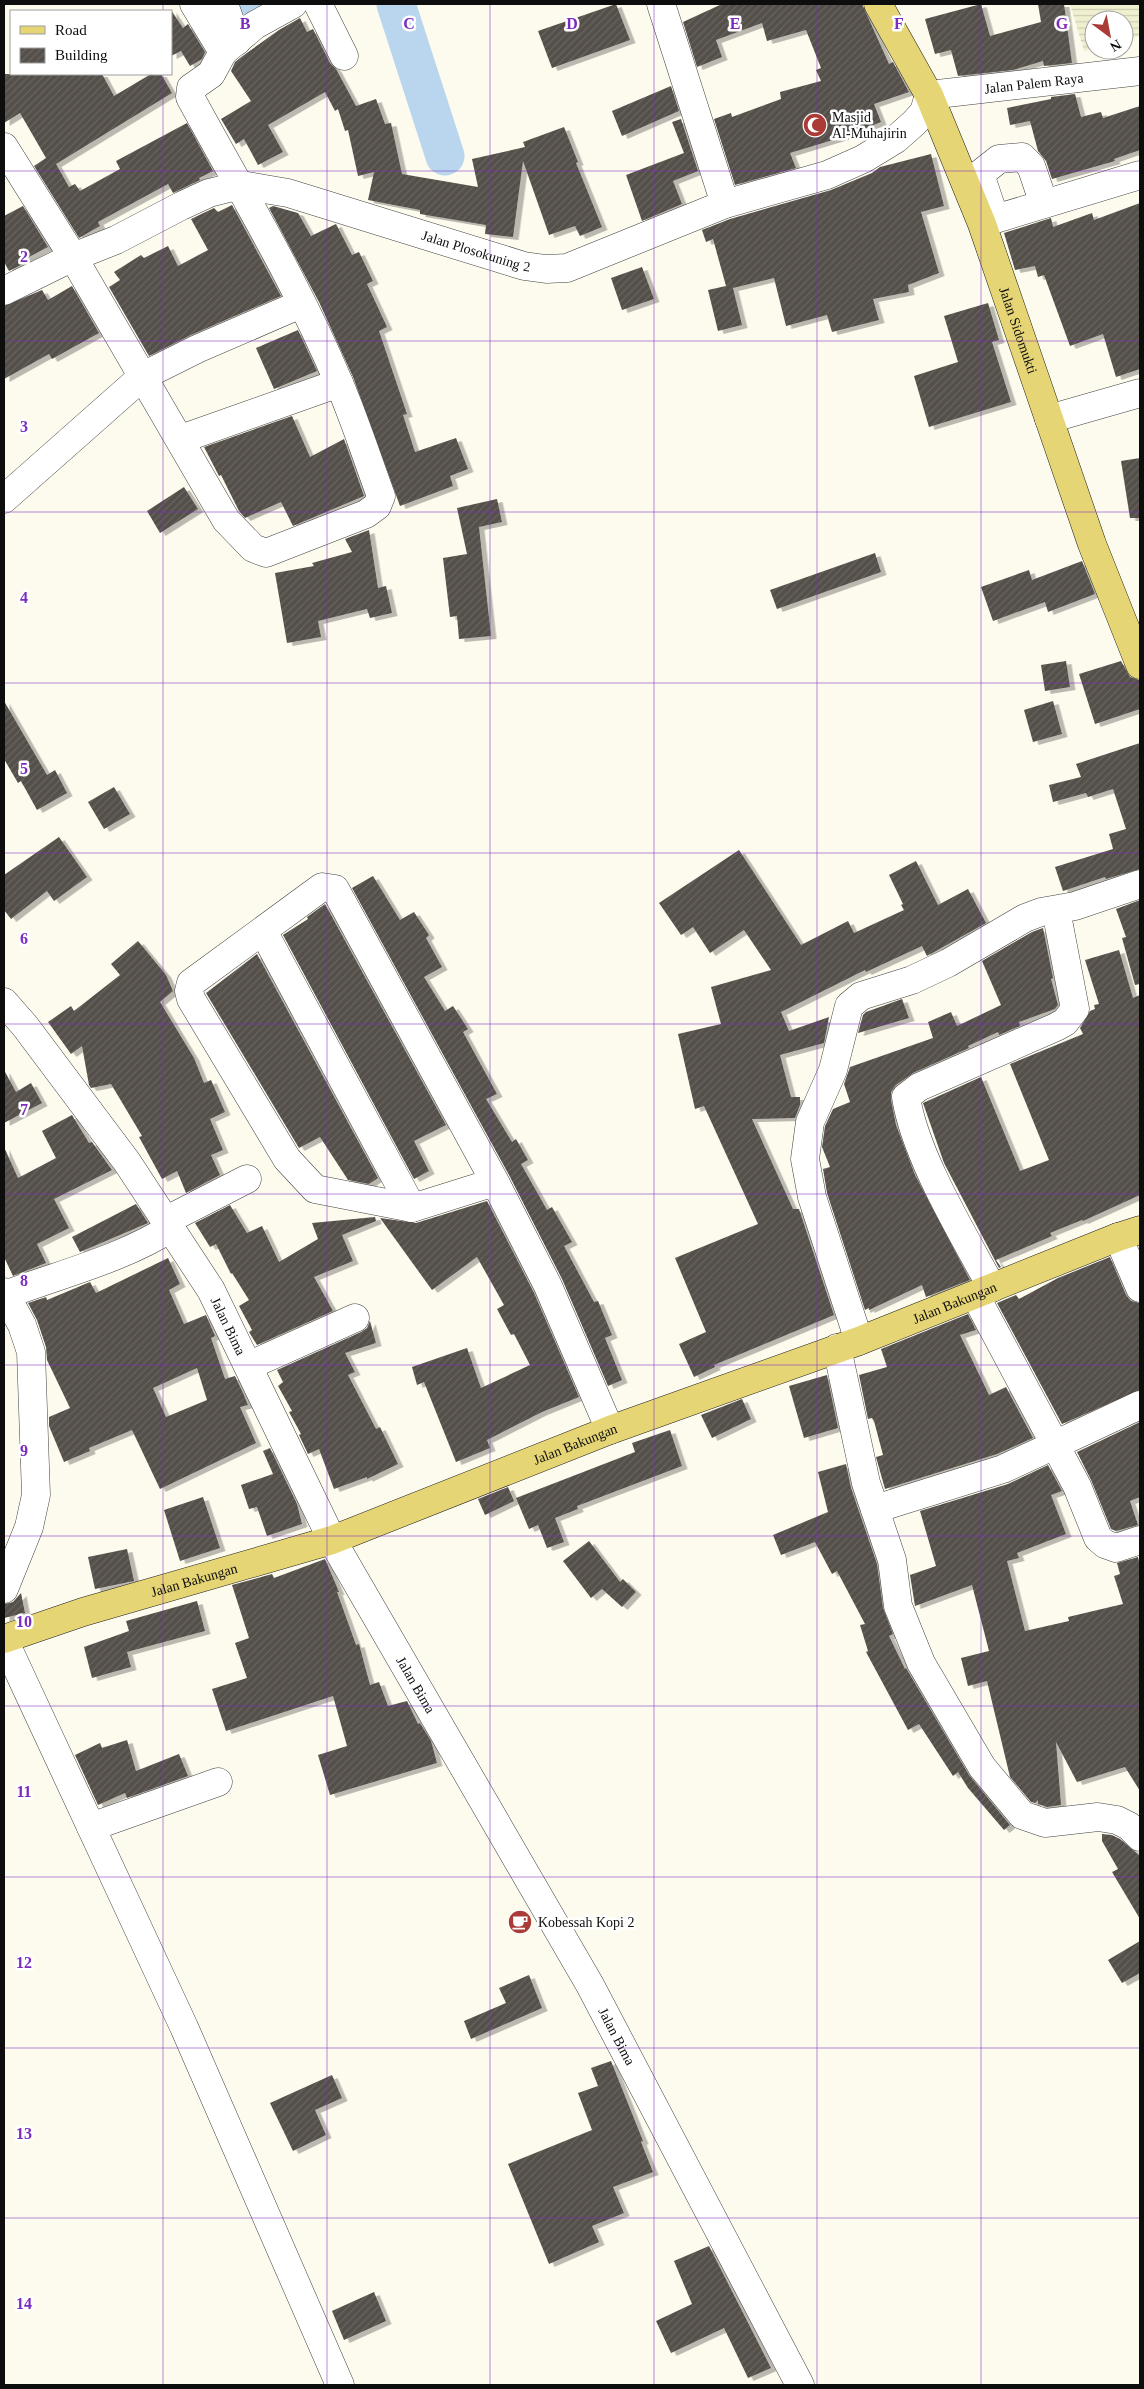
<svg xmlns="http://www.w3.org/2000/svg" width="1144" height="2389" font-family="'Times New Roman',serif">
  <style>
    .farmland { fill: url(#farmland-rules) }
    .lines { fill: none; stroke-linecap: round; stroke-linejoin: round }
    .river { stroke: #b9d6ee; stroke-width: 39 }
    .building { fill: url(#building-hatch); fill-rule: evenodd; filter: url(#shadow) }
    .minor-casing { stroke: #404040; stroke-width: 29 }
    .major-casing { stroke: #1e1e1e; stroke-width: 29 }
    .minor { stroke: #fff; stroke-width: 28 }
    .major { stroke: #e6d575; stroke-width: 28 }
    .grid { fill: none; stroke: #7b2cbf; stroke-width: 1; stroke-opacity: 0.55 }
    .labels { text-anchor: middle; stroke-width: 5; stroke-linejoin: round; paint-order: stroke }
    .street-label { font-size: 14px; fill: #0d0d0d; stroke: #fff }
    .poi-label { font-size: 14px; fill: #0d0d0d; stroke: #fff; text-anchor: start }
    .grid-label { font-size: 16px; text-anchor: middle; font-weight: bold; fill: #7b2cbf; stroke: #fff; stroke-width: 5; stroke-linejoin: round; paint-order: stroke }
  </style>
  <defs>
    <pattern id="farmland-rules" width="6" height="5" patternUnits="userSpaceOnUse" patternTransform="scale(1.25)"><rect width="6" height="5" fill="#f0f0d1"/><path d="M0 2.5h6" fill="none" stroke="#cdcdb2"/></pattern>
    <pattern id="building-hatch" width="6" height="6" patternUnits="userSpaceOnUse" patternTransform="scale(1.25)"><rect width="6" height="6" fill="#544f4a"/><path d="M-1 1l2-2M0 6l6-6M5 7l2-2" fill="none" stroke="#686460"/></pattern>
    <filter id="shadow"><feDropShadow dx="5.5" dy="3" stdDeviation="0" flood-color="#0004"/></filter>
  </defs>
  <rect width="100%" height="100%" fill="#fdfbee"/>
  <!-- farmland -->
  <path class="farmland" d="M1070,4H1140V36L1124,41V20H1094V49L1084,51Z"/>
  <g class="lines">
    <!-- river -->
    <g class="river">
      <path d="M396,4L445,156"/>
      <path d="M254,6L269,4"/>
    </g>
  </g>
  <!-- building -->
  <g class="building">
    <path d="M616,4L630,40L552,68L538,31Z"/>
    <path d="M722,4H862L889,64L893,62L909,92L874,104L881,122L846,136L790,153L796,168L735,185L714,119L731,113L732,117L781,99L780,92L821,81L816,70L821,68L806,30L767,41L762,23L716,40L722,57L697,67L683,22Z"/>
    <path d="M981,4L990,36L1041,22L1038,4H1064L1072,63L1044,66L1043,61L1013,70L958,76L951,50L935,54L925,19Z"/>
    <path d="M171,10L183,28L188,24L205,52L202,59L190,66L181,51L171,56Z"/>
    <path d="M300,18L307,32L313,29L330,63L336,69L356,106L376,99L385,124L391,123L402,174L478,187L472,159L525,147L523,142L564,127L578,162L576,163L602,227L580,236L575,226L549,235L523,161L513,237L485,234L486,225L420,214V210L368,200L374,172L358,176L348,130L345,131L338,109L335,111L325,92L268,125L283,152L258,165L244,139L236,144L221,119L251,101L231,71L235,62L244,55L279,30Z"/>
    <path d="M4,74H102L114,96L151,74H161L172,93L56,164L69,187L75,184L80,191L120,169L116,161L187,123L213,171L199,178L200,180L173,193L168,184L98,222L100,226L79,238L34,166L46,158L20,113L4,123Z"/>
    <path d="M671,86L679,111L622,136L612,111Z"/>
    <path d="M1075,94L1081,117L1101,112L1103,118L1140,106V150L1114,159L1115,161L1052,179L1046,161L1038,151L1030,121L1010,125L1007,108L1051,99V97Z"/>
    <path d="M681,119L698,171L673,181L682,204L642,221L626,175L684,153L672,122Z"/>
    <path d="M931,154L944,206L921,212L939,273L908,285L909,292L873,299L879,320L832,332L827,315L786,326L774,278L733,288L742,325L718,331L708,290L726,286L713,239L706,242L702,230L730,219L831,190L872,173L880,167Z"/>
    <path d="M1140,203V369L1116,377L1103,334L1070,346L1044,275L1038,277L1035,266L1015,270L1004,233L1051,218L1053,227L1092,213L1094,220Z"/>
    <path d="M232,205L281,296L191,335L149,356L109,287L120,280L114,272L141,255L144,258L168,246L178,266L208,250L191,219L214,208L218,212Z"/>
    <path d="M23,206L48,247L25,259L27,262L9,271L4,262V216Z"/>
    <path d="M273,206L298,213L311,236L336,224L352,255L359,252L373,281L367,284L387,327L379,331L407,414L403,415L415,452L456,438L468,469L450,476L453,486L400,506L353,377L319,302L269,208Z"/>
    <path d="M642,267L654,299L622,310L611,278Z"/>
    <path d="M72,286L99,333L52,359L49,354L4,379V306L42,290L48,300Z"/>
    <path d="M988,303L999,340L992,342L1011,402L929,427L914,376L958,362L944,316Z"/>
    <path d="M298,330L317,371L274,389L256,348Z"/>
    <path d="M292,416L310,457L344,439L364,496L293,526L281,502L245,518L239,511L221,475L219,476L204,447Z"/>
    <path d="M1140,458V518H1130L1121,461Z"/>
    <path d="M184,487L198,509L160,533L147,511Z"/>
    <path d="M497,499L502,522L479,527L491,636L459,639L457,616L450,617L443,558L467,554L457,508Z"/>
    <path d="M369,530L378,588L386,586L392,613L370,618L367,609L318,621L321,637L287,643L275,573L314,566L312,563L352,552L345,539Z"/>
    <path d="M875,553L881,572L777,609L770,590Z"/>
    <path d="M1082,561L1095,594L1048,612L1045,602L993,621L981,587L1029,570L1032,580Z"/>
    <path d="M1066,661L1070,687L1045,691L1041,665Z"/>
    <path d="M1121,661L1130,677L1139,680L1140,709L1095,724L1079,674Z"/>
    <path d="M4,701L47,775L55,770L67,793L37,810L21,781L18,783L4,759Z"/>
    <path d="M1053,701L1062,734L1033,742L1024,710Z"/>
    <path d="M1140,743V869L1106,879L1105,877L1063,891L1055,867L1113,849L1109,834L1126,829L1113,789L1088,797L1086,793L1053,802L1049,785L1081,777L1076,764Z"/>
    <path d="M114,787L130,814L104,829L88,802Z"/>
    <path d="M59,837L87,877L54,901L47,891L11,919L4,910V875Z"/>
    <path d="M739,850L801,945L848,921L854,933L904,910L901,905L903,904L889,875L916,861L938,905L968,889L986,923L927,956L922,946L866,972L865,970L781,1012L789,1031L829,1017L824,1043L780,1055L791,1097H800V1105L795,1118L752,1119L793,1209H799L834,1315L714,1365L715,1367L694,1377L679,1344L706,1332L675,1258L758,1224L704,1106L695,1109L678,1034L721,1024L711,987L771,970L744,930L710,953L693,927L681,935L659,903Z"/>
    <path d="M373,876L400,920L414,912L429,935L426,938L442,967L424,977L445,1011L453,1006L468,1029L463,1032L497,1094L486,1099L512,1142L516,1139L528,1160L521,1164L547,1210L552,1207L572,1242L564,1246L594,1302L598,1301L612,1335L605,1338L622,1380L608,1386L562,1279L509,1175L352,888Z"/>
    <path d="M1140,900V984L1135,985L1122,938L1126,937L1116,909Z"/>
    <path d="M325,904L446,1125L414,1141L429,1171L414,1179L283,935L308,919L307,917Z"/>
    <path d="M1043,928L1053,978L1051,979L1058,1005L1055,1009L1019,1022L1020,1026L999,1035L998,1032L968,1046L969,1048L913,1073L896,1085L891,1092V1100L896,1125L915,1175L970,1280L926,1297L922,1285L869,1310V1308L865,1310L827,1193L823,1169L830,1167L822,1147L825,1126L833,1109L850,1102L844,1084L850,1067L933,1038L928,1022L951,1012L957,1026L1001,1005L982,961L1032,932Z"/>
    <path d="M138,941L166,975L173,991L160,1002L194,1058L204,1083L211,1080L225,1112L210,1119L223,1150L211,1155L220,1175L186,1193L177,1171L162,1179L139,1137L142,1136L111,1084L91,1088L89,1085L82,1046L71,1054L48,1022L71,1006L74,1011L120,975L111,964Z"/>
    <path d="M1119,950L1133,998L1140,995V1195L1083,1221L1082,1220L1050,1233L1052,1236L996,1260L1001,1267L999,1268L944,1163L923,1103L981,1077L1020,1171L1049,1160L1010,1064L1083,1034L1080,1028L1090,1011L1095,1009L1094,1005L1099,1004L1085,960Z"/>
    <path d="M257,954L378,1178L369,1184L348,1180L320,1137L299,1148L206,993Z"/>
    <path d="M902,999L909,1018L858,1033L863,1015L866,1012Z"/>
    <path d="M4,1070L16,1092L31,1083L42,1103L4,1123Z"/>
    <path d="M72,1115L89,1143L92,1142L112,1170L54,1199L69,1228L37,1244L46,1263L13,1276L4,1257V1147L18,1178L56,1158L42,1131Z"/>
    <path d="M487,1201L534,1293L579,1397L542,1412L487,1440L490,1448L456,1462L424,1382L417,1385L412,1367L467,1348L481,1388L530,1365L514,1334L511,1335L497,1309L504,1305L477,1257L432,1290L380,1218L416,1223Z"/>
    <path d="M136,1204L148,1223L80,1252L72,1237Z"/>
    <path d="M230,1205L247,1233L262,1226L279,1262L318,1239L312,1223L375,1217L376,1221L342,1235L353,1261L314,1277L333,1311L257,1345L249,1332L252,1330L239,1306L249,1300L232,1273L231,1274L216,1244L210,1247L195,1223Z"/>
    <path d="M1110,1257L1126,1295L1131,1301L1140,1303V1390L1062,1424L997,1303L1016,1295L1019,1299L1058,1278Z"/>
    <path d="M168,1258L180,1284L169,1290L184,1324L206,1315L215,1336L211,1338L225,1379L235,1376L243,1393L248,1405L240,1407L256,1443L160,1489L132,1430L89,1448L90,1451L64,1462L49,1426V1417L70,1408L47,1360L46,1347L37,1320L28,1303L46,1297L47,1300L90,1282L96,1293ZM197,1368L207,1400L166,1417L153,1388Z"/>
    <path d="M968,1314L976,1330L960,1335L989,1395L1006,1387L1033,1438L997,1454L885,1489L876,1457L883,1455L874,1421L872,1418L868,1419L859,1375L887,1367L881,1349Z"/>
    <path d="M370,1321L376,1343L345,1353L355,1372L348,1375L376,1429L380,1427L398,1464L367,1479V1477L334,1489L319,1449L308,1454L299,1435L301,1434L289,1412L292,1411L278,1386L283,1382L277,1370L361,1332L367,1328Z"/>
    <path d="M827,1375L838,1428L804,1438L789,1386Z"/>
    <path d="M742,1399L751,1419L712,1438L701,1415Z"/>
    <path d="M1140,1422V1497L1130,1501L1138,1525L1116,1531L1111,1529L1091,1480L1077,1452Z"/>
    <path d="M670,1430L682,1466L577,1506L578,1509L555,1518L564,1542L547,1548L538,1525L529,1529L516,1498L635,1452L632,1443Z"/>
    <path d="M270,1448L297,1504L302,1524L267,1536L257,1507L249,1509L241,1485L273,1474L263,1451Z"/>
    <path d="M846,1464L851,1488L877,1564L883,1608L893,1634L889,1636L905,1669L906,1668L969,1775L1010,1825L1004,1830L968,1788L958,1772L953,1776L919,1724L908,1730L866,1652L868,1651L860,1625L865,1624L837,1571L832,1574L815,1542L781,1555L773,1535L828,1512L818,1472Z"/>
    <path d="M1048,1465L1062,1491L1051,1495L1066,1534L1017,1553L1019,1558L1007,1561L1025,1631L1069,1621L1068,1617L1123,1604L1114,1576L1120,1574L1117,1563L1138,1557L1140,1566V1791L1125,1767L1077,1782L1056,1742L1061,1805L1047,1807L1038,1804V1800L1035,1803L1031,1802L1010,1777L987,1681L968,1686L961,1658L989,1651L972,1585L915,1606L910,1575L936,1566L920,1511L1008,1484Z"/>
    <path d="M508,1487L514,1501L485,1515L478,1499Z"/>
    <path d="M203,1497L220,1548L180,1561L164,1510Z"/>
    <path d="M589,1541L620,1582L623,1579L636,1592L622,1607L602,1589L591,1598L563,1561Z"/>
    <path d="M127,1549L134,1581L95,1589L88,1557Z"/>
    <path d="M325,1559L339,1592H337L356,1645L359,1644L370,1685L379,1682L388,1706L407,1701L418,1724L420,1723L431,1741L437,1763L330,1795L318,1755L347,1746L333,1696L226,1731L212,1689L247,1678L235,1643L249,1638L232,1585L272,1574L274,1578Z"/>
    <path d="M21,1593L25,1613L4,1618V1604L13,1602Z"/>
    <path d="M197,1601L205,1631L127,1652L131,1667L92,1678L84,1647L129,1631L126,1621Z"/>
    <path d="M127,1740L136,1771L179,1754L188,1776L127,1798L125,1793L98,1805L75,1755L100,1743L102,1748Z"/>
    <path d="M1102,1834L1112,1835L1120,1839L1140,1856V1919L1112,1872L1118,1869L1102,1841Z"/>
    <path d="M1140,1941V1973L1122,1983L1108,1960Z"/>
    <path d="M529,1975L542,2008L471,2039L464,2021L506,2003L499,1988Z"/>
    <path d="M611,2061L643,2141L641,2142L653,2172L613,2187L624,2213L592,2226L599,2242L549,2264L508,2164L592,2130L578,2093L598,2086L591,2068Z"/>
    <path d="M332,2075L342,2098L315,2110L326,2135L293,2151L270,2103Z"/>
    <path d="M709,2246L771,2368L748,2378L724,2328L671,2353L656,2321L692,2304L674,2261Z"/>
    <path d="M374,2292L386,2321L344,2340L332,2311Z"/>
  </g>
  <g class="lines">
    <!-- minor casing -->
    <g class="minor-casing">
      <g id="minor">
        <path d="M224,4L237,41"/>
        <path d="M318,4L344,56"/>
        <path d="M661,4L725,204"/>
        <path d="M223,52L255,25L293,4"/>
        <path d="M4,147L73,257L226,520L253,548L266,553L366,514L377,506L381,496C367,458 355,420 339,383C297,283 241,191 190,97L191,88L211,74L223,52L194,4"/>
        <path d="M1044,204L1031,166L1022,157L999,159L980,174L995,219L1140,175"/>
        <path id="s1" d="M4,291L73,257L116,240L181,206L209,193L241,185L288,193L524,266L546,269L567,268L725,204L827,175L863,159L896,139L914,123L924,112L929,95L1140,71"/>
        <path d="M1049,419L1140,393"/>
        <path d="M181,439L339,383"/>
        <path d="M4,499L143,376L197,349L301,304"/>
        <path d="M263,931L412,1208"/>
        <path id="s2" d="M4,1002L25,1026L127,1162L211,1290L332,1540L590,1985L800,2385"/>
        <path d="M495,1182L412,1208L315,1189L287,1159L191,999L189,991L191,983L322,887L335,889L495,1182L548,1286L610,1430"/>
        <path d="M167,1220L247,1179"/>
        <path d="M1118,1237L1140,1288"/>
        <path d="M992,1288C963,1234 915,1156 906,1097L919,1087L1056,1027L1065,1022L1075,1009L1056,910"/>
        <path d="M4,1292L22,1325L31,1352L36,1495L29,1527L4,1589"/>
        <path d="M5,1295C60,1274 123,1259 172,1227"/>
        <path d="M975,1295L1077,1486L1098,1538L1105,1544L1116,1548L1140,1540"/>
        <path d="M859,1341L812,1197L805,1159L810,1122L833,1070L849,1006L861,996L912,980L948,963L1025,918L1041,912L1075,906L1140,884"/>
        <path d="M837,1348L866,1483L892,1560L898,1606L921,1663L982,1767L1022,1815L1045,1823L1098,1817L1117,1820L1129,1826L1140,1837"/>
        <path d="M248,1366L355,1318"/>
        <path d="M875,1509L1003,1469L1140,1405"/>
        <path d="M4,1640L184,2027L340,2385"/>
        <path d="M91,1827L218,1782"/>
      </g>
    </g>
    <!-- major casing -->
    <g class="major-casing">
      <g id="major">
        <path id="s3" d="M878,4L929,95L982,224L1092,544L1140,665"/>
        <path id="s4" d="M4,1639L83,1612L332,1540L610,1430L859,1341L1118,1237L1140,1230"/>
      </g>
    </g>
    <!-- minor -->
    <use href="#minor" class="minor"/>
    <!-- major -->
    <use href="#major" class="major"/>
  </g>
  <!-- grid -->
  <path class="grid" d="M163,4V11M327,4V2385M490,4V2385M654,4V2385M817,4V2385M981,4V2385M163,74V2385M4,171H1140M4,341H1140M4,512H1140M4,683H1140M4,853H1140M4,1024H1140M4,1194H1140M4,1365H1140M4,1536H1140M4,1706H1140M4,1877H1140M4,2048H1140M4,2218H1140"/>
  <!-- icons -->
  <defs>
    <g id="mosque-disc" transform="scale(1.25)"><circle r="9.5" fill="#aa3b37" stroke="#fff"/><path d="M3.5-4.9A6 6 0 1 0 3.5 4.9A5 5 0 1 1 3.5-4.9Z" fill="#fff"/></g>
    <g id="cafe-disc" transform="scale(1.25)"><circle r="9.5" fill="#aa3b37" stroke="#fff"/><path d="M-5.5-4.5H6V0H3Q3 3.5 0 3.5H-2.5Q-5.5 3.5-5.5 0ZM3-3.2v2h1.7v-2ZM-6 4.5H4V6H-6Z" fill="#fff"/></g>
  </defs>
  <g fill-rule="evenodd">
    <use href="#mosque-disc" x="815" y="125"/>
    <use href="#cafe-disc" x="520" y="1922"/>
  </g>
  <g class="labels">
    <!-- street labels -->
    <g class="street-label">
      <text dy="5" stroke="none"><textPath href="#s1" startOffset="1115">Jalan Palem Raya</textPath></text>
      <text dy="5" stroke="none"><textPath href="#s1" startOffset="505">Jalan Plosokuning 2</textPath></text>
      <text dy="5" stroke="none"><textPath href="#s3" startOffset="356">Jalan Sidomukti</textPath></text>
      <text dy="5" stroke="none"><textPath href="#s4" startOffset="1009">Jalan Bakungan</textPath></text>
      <text dy="5" stroke="none"><textPath href="#s2" startOffset="395">Jalan Bima</textPath></text>
      <text dy="5" stroke="none"><textPath href="#s4" startOffset="604">Jalan Bakungan</textPath></text>
      <text dy="5" stroke="none"><textPath href="#s4" startOffset="199">Jalan Bakungan</textPath></text>
      <text dy="5" stroke="none"><textPath href="#s2" startOffset="800">Jalan Bima</textPath></text>
      <text dy="5" stroke="none"><textPath href="#s2" startOffset="1205">Jalan Bima</textPath></text>
    </g>
    <!-- poi labels -->
    <g class="poi-label">
      <text x="832" y="122">Masjid<tspan x="832" dy="16">Al-Muhajirin</tspan></text>
      <text x="538" y="1927">Kobessah Kopi 2</text>
    </g>
  </g>
  <g class="grid-label">
    <text x="245" y="29">B</text>
    <text x="409" y="29">C</text>
    <text x="572" y="29">D</text>
    <text x="735" y="29">E</text>
    <text x="899" y="29">F</text>
    <text x="1062" y="29">G</text>
    <text x="24" y="262">2</text>
    <text x="24" y="432">3</text>
    <text x="24" y="603">4</text>
    <text x="24" y="774">5</text>
    <text x="24" y="944">6</text>
    <text x="24" y="1115">7</text>
    <text x="24" y="1286">8</text>
    <text x="24" y="1456">9</text>
    <text x="24" y="1627">10</text>
    <text x="24" y="1797">11</text>
    <text x="24" y="1968">12</text>
    <text x="24" y="2139">13</text>
    <text x="24" y="2309">14</text>
  </g>
  <!-- border -->
  <rect width="1144" height="2389" fill="none" stroke="#0d0d0d" stroke-width="10"/>
  <!-- legend -->
  <rect x="10" y="10" width="162" height="65" fill="#ffffff" stroke="#9e9e9e"/>
  <rect x="20" y="26" width="25" height="8" fill="#e6d575" stroke="#9e9e9e"/>
  <text x="55" y="35" font-size="15" fill="#0d0d0d">Road</text>
  <rect x="20" y="48" width="25" height="15" fill="url(#building-hatch)" stroke="#9e9e9e"/>
  <text x="55" y="60" font-size="15" fill="#0d0d0d">Building</text>
  <!-- north arrow -->
  <g transform="translate(1109 35) rotate(148)"><circle r="24" fill="#ffffff" stroke="#9e9e9e"/>
  <path d="M0-4L9 19L0 12L-9 19Z" fill="#aa3b37"/>
  <text y="-8" font-size="14" font-weight="bold" text-anchor="middle" fill="#0d0d0d">N</text>
  </g>
</svg>
